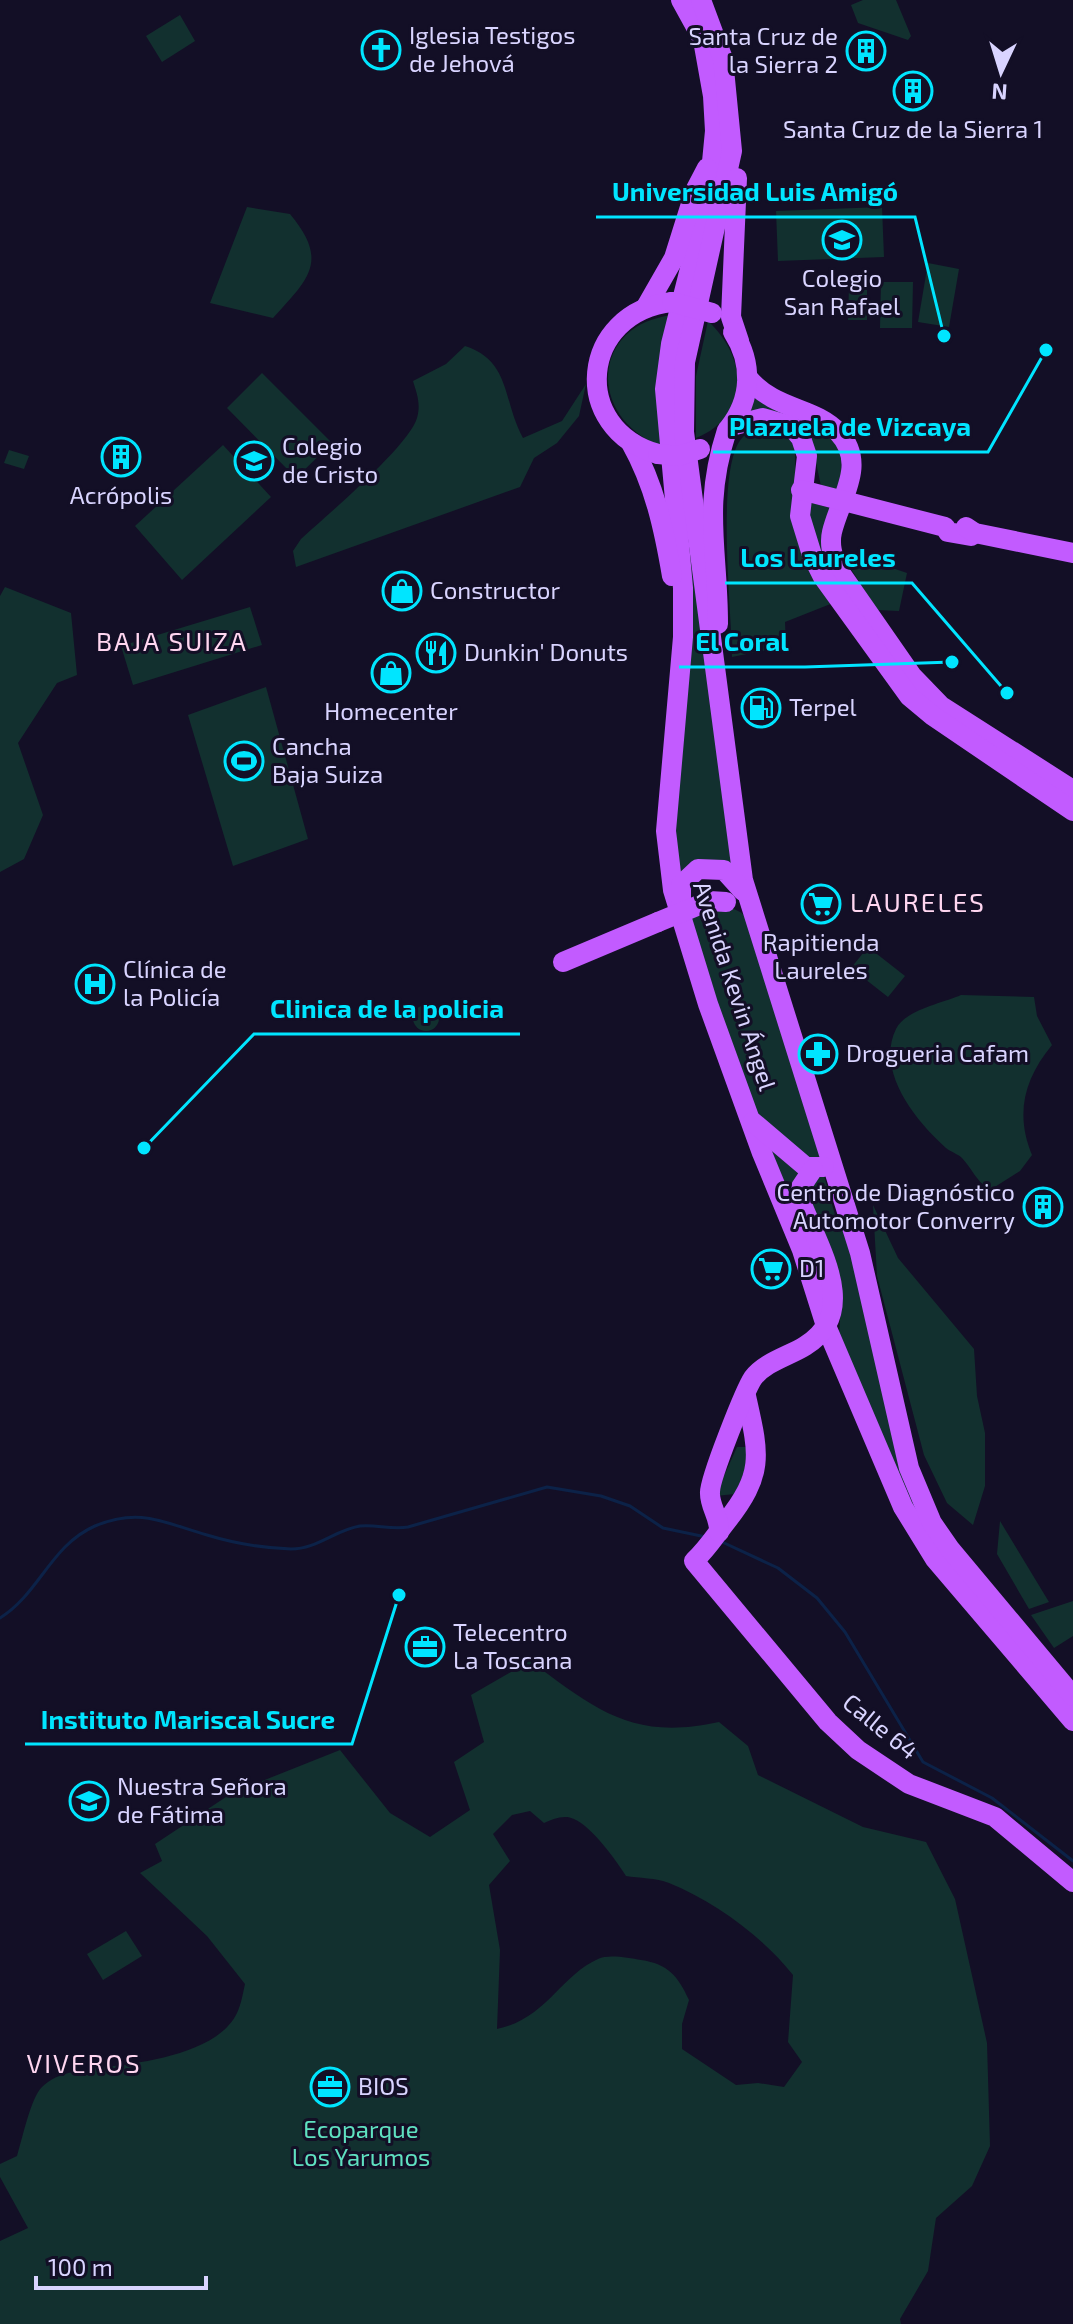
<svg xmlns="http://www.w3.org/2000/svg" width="1073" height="2324" font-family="'Exo 2',sans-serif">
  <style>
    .green { fill: #12302f; fill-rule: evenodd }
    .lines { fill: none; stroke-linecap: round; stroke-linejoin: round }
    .stream { stroke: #0c2248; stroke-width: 3 }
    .major { stroke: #c25bff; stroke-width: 20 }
    .major-bridge { stroke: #c25bff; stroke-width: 20 }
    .labels { text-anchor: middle; stroke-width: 6; stroke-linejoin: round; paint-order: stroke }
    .poi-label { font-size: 24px; fill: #d9d4ff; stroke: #130f26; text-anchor: start }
    .street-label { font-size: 24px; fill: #d9d4ff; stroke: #130f26 }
    .park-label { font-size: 24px; fill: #5fe0c0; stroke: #130f26 }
    .neighbourhood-label { font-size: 26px; letter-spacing: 2px; fill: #ffd6f0; stroke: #130f26 }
    .leader { fill: none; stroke: #00e5ff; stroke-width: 3 }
    .callout-dot { fill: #00e5ff; stroke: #130f26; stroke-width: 3 }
    .callout-label { font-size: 26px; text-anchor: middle; font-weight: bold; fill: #00e5ff; stroke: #130f26; stroke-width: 6; stroke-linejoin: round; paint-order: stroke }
  </style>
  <rect width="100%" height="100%" fill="#130f26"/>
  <!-- green -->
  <g class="green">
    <path d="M863,0H896L911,36L908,40L858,23L851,5Z"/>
    <path d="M180,15L195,41L162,62L146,36Z"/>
    <path d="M247,207L290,214C330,262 308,279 273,318L210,303Z"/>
    <path d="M882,207L884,257L778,261L776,211Z"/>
    <path d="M928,263L959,269L949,327L918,322Z"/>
    <path d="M881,282H913L912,328H880Z"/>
    <path d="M849,286H867V320H848Z"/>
    <path d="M673,315L661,446C587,418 590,324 673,315Z"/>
    <path d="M708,321C747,357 752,415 696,438V376Z"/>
    <path d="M465,346C511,361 502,399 523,438L562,421L586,384L579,416L557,443L534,458L520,487L296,567L293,551L301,539C326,516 409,446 417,418C421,404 417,394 413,381L446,364Z"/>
    <path d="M262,373L332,443L296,478L227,408Z"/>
    <path d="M754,394L814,424L841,447L842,489L831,492L821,486L812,444L748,415Z"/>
    <path d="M771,428L787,436L795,447L796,536L805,561L833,603L785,622L786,646L732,657C732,612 715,468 742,438C750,429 760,429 771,428Z"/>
    <path d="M223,445L271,497L182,580L135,526Z"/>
    <path d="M9,450L29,456L24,469L4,463Z"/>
    <path d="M678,472L739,878L725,864L676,881Z"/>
    <path d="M808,502L834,509L830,567L811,536Z"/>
    <path d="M848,553L907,573L899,611L877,610L846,561Z"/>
    <path d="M5,587L71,613L77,675L57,683L18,743L43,815L24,859L0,872V596Z"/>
    <path d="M250,607L262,645L133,685L121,646Z"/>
    <path d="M266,687L308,839L233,866L188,715Z"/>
    <path d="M726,905L742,913L751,926L827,1160L814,1164L753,1117L687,914Z"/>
    <path d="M868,947L905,976L888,997L851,968Z"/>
    <path d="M961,995L1034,997L1037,1016L1052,1045C1024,1079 1015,1114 1032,1155L1020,1171L990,1190C976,1181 973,1170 962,1158C958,1154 951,1152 946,1148C917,1122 875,1072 896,1029C905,1010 943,1003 961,995Z"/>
    <circle cx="426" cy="1018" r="13"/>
    <path d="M764,1138L803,1171L793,1203Z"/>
    <path d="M823,1172L837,1222L850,1239L928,1528L905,1494L839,1334L841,1305L806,1191Z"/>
    <path d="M873,1205L898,1258L974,1349L977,1396L985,1433V1486L973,1525L947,1503L924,1455L877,1276Z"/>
    <path d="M737,1447H746L750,1458L735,1494L715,1496Z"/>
    <path d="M1000,1521L1049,1602L1029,1609L997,1554Z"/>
    <path d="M1073,1601V1636L1054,1648L1031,1615Z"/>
    <path d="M530,1661C597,1710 632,1741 719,1722L748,1746L758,1775L863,1827L926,1842L955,1899L987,2043L990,2146L972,2186L936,2218L928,2271L900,2319L901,2324H0V2241L28,2228L0,2177V2164L17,2156C22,2140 31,2097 42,2087C58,2071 84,2070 105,2067C143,2063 218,2053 237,2013C241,2005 243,1993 245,1984L207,1936L140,1873L162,1861L155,1844L232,1793L340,1750L390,1813L430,1837L470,1810L454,1762L484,1742L471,1695ZM530,1811L544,1823C552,1819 565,1814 574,1819C592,1827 616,1860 626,1876C639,1878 656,1878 669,1883C714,1901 763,1937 793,1975L788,2042L802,2062L784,2087L758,2083L736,2085L682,2049V2024L689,2000C678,1976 668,1964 641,1960C628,1958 609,1954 598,1959C560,1976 546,2019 497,2029L500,1950L489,1885L510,1861L493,1834L512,1815Z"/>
    <path d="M126,1931L142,1956L103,1980L87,1954Z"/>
  </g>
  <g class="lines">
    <!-- stream -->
    <g class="stream">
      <path d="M720,1541L778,1568L817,1598L845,1632L923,1762L992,1798L1073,1861"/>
      <path d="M0,1618C39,1594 51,1545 95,1526C141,1507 164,1523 207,1535C233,1543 264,1548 291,1549C317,1549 335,1530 360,1526C375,1524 391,1530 408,1527L547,1487L601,1496L630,1506L663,1528L706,1537"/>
    </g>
    <!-- major -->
    <g class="major">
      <path d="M681,0L703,40L713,96L715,131L709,193L671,344L665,389L683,588V637L666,831L673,890L708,1004L762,1153L802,1250L826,1326L903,1507L935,1559L1073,1721"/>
      <path d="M701,0L723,59L732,151L685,362L684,432L743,880L860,1253L909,1468L932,1523L950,1549L1073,1696"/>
      <path d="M737,178L731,317L739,341"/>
      <path d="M646,307L674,258L695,191L707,168"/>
      <path d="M748,378C776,411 813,406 838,432C868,464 840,498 832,532C829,545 833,556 837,568L912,676L941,706L1073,790"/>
      <path d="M731,426L763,418L791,426L801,438L807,456L800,516L812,555L823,577L909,696L933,716L1073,811"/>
      <path d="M729,428C752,399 753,363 733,332"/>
      <path d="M631,443C655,486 664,529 672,576"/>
      <path d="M658,454C569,429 580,312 672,302"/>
      <path d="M801,490L945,527L948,532L971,536L975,533"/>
      <path d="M966,527L975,533L1073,553"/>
      <path d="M718,624C718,548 702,507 727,430"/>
      <path d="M681,901V885L698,869L724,870L743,891"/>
      <path d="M563,962L658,922"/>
      <path d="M753,1122L806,1167H824"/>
      <path d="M746,1396C759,1454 765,1473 726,1522C715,1536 707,1549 694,1561L828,1722L858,1750L909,1784L995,1817L1073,1882"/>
      <path d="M719,1532C720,1517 709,1506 710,1492C710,1478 745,1390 753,1378C765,1362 789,1356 805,1346C862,1311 817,1246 800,1199L801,1187L813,1169"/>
    </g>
    <!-- major-bridge -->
    <g class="major-bridge">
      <path d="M672,302L712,313"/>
      <path d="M658,454L679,456L700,449"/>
      <path d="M658,922L709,901L726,902"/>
    </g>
  </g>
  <!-- icons -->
  <defs>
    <g id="church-ring" transform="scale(2)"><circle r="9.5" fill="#130f26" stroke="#00e5ff" stroke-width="1.5"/><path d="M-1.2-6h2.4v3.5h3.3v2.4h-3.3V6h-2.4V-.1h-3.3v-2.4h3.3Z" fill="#00e5ff"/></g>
    <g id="building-ring" transform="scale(2)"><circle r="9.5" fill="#130f26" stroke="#00e5ff" stroke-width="1.5"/><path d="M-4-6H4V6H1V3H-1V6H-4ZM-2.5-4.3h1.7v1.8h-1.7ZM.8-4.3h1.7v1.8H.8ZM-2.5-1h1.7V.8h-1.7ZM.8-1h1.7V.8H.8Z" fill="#00e5ff"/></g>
    <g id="school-ring" transform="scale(2)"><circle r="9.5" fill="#130f26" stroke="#00e5ff" stroke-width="1.5"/><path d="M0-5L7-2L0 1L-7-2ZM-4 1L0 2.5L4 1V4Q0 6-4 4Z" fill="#00e5ff"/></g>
    <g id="shop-ring" transform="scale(2)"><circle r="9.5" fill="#130f26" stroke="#00e5ff" stroke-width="1.5"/><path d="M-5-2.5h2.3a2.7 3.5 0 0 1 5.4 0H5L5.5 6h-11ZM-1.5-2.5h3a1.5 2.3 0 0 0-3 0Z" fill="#00e5ff"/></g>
    <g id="restaurant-ring" transform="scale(2)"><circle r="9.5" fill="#130f26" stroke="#00e5ff" stroke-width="1.5"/><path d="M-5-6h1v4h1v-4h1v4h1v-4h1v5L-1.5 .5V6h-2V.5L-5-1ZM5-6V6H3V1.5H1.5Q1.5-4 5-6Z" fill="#00e5ff"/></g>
    <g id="fuel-ring" transform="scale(2)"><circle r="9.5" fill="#130f26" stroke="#00e5ff" stroke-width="1.5"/><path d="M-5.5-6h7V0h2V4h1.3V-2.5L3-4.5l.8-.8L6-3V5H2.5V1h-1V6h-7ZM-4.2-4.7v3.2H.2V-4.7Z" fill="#00e5ff"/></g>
    <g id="stadium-ring" transform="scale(2)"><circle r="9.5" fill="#130f26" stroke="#00e5ff" stroke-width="1.5"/><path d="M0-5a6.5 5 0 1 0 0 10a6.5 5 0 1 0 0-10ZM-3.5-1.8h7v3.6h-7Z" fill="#00e5ff"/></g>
    <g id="supermarket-ring" transform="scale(2)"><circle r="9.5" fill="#130f26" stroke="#00e5ff" stroke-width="1.5"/><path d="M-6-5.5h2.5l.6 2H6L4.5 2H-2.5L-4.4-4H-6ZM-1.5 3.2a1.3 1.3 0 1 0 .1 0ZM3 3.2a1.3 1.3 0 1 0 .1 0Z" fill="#00e5ff"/></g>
    <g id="hospital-ring" transform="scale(2)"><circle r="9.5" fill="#130f26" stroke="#00e5ff" stroke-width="1.5"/><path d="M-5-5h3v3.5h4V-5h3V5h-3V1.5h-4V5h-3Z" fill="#00e5ff"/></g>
    <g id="pharmacy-ring" transform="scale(2)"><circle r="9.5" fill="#130f26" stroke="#00e5ff" stroke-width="1.5"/><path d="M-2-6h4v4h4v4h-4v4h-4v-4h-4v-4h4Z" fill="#00e5ff"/></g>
    <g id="office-ring" transform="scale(2)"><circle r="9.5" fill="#130f26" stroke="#00e5ff" stroke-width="1.5"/><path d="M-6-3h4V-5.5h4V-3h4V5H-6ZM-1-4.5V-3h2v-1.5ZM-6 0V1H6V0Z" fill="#00e5ff"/></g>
  </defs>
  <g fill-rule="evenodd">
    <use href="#church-ring" x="381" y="50"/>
    <use href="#building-ring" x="866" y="51"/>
    <use href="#building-ring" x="913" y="91"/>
    <use href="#school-ring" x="842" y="240"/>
    <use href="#building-ring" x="121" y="457"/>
    <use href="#school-ring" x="254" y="461"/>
    <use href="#shop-ring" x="402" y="591"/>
    <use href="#restaurant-ring" x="436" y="653"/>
    <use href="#shop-ring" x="391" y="673"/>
    <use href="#fuel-ring" x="761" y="708"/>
    <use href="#stadium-ring" x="244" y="761"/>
    <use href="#supermarket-ring" x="821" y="904"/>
    <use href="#hospital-ring" x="95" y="984"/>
    <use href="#pharmacy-ring" x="818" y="1054"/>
    <use href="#building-ring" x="1043" y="1207"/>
    <use href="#supermarket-ring" x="771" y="1269"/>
    <use href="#office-ring" x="425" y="1647"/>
    <use href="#school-ring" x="89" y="1801"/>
    <use href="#office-ring" x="330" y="2087"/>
  </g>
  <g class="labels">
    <!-- poi labels -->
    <g class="poi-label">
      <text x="409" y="44">Iglesia Testigos<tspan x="409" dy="28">de Jehová</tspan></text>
      <text x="838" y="45" text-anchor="end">Santa Cruz de<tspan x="838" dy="28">la Sierra 2</tspan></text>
      <text x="913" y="138" text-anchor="middle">Santa Cruz de la Sierra 1</text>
      <text x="842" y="287" text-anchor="middle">Colegio<tspan x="842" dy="28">San Rafael</tspan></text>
      <text x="282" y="455">Colegio<tspan x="282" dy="28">de Cristo</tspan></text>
      <text x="121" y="504" text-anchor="middle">Acrópolis</text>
      <text x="430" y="599">Constructor</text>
      <text x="464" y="661">Dunkin' Donuts</text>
      <text x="789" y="716">Terpel</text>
      <text x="391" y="720" text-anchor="middle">Homecenter</text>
      <text x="272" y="755">Cancha<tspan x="272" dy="28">Baja Suiza</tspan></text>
      <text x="821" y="951" text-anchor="middle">Rapitienda<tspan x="821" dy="28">Laureles</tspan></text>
      <text x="123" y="978">Clínica de<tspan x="123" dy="28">la Policía</tspan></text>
      <text x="846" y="1062">Drogueria Cafam</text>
      <text x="1015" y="1201" text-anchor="end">Centro de Diagnóstico<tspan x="1015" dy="28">Automotor Converry</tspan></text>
      <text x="799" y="1277">D1</text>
      <text x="453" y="1641">Telecentro<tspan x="453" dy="28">La Toscana</tspan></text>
      <text x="117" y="1795">Nuestra Señora<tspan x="117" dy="28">de Fátima</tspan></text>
      <text x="358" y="2095">BIOS</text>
    </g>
    <!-- street labels -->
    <g class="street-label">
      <text transform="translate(734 986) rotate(72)" y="8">Avenida Kevin Ángel</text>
      <text transform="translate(880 1727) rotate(39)" y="8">Calle 64</text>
    </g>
    <!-- park labels -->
    <g class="park-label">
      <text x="361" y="2138">Ecoparque<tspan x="361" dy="28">Los Yarumos</tspan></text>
    </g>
    <!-- neighbourhood labels -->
    <g class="neighbourhood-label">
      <text x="172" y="651">BAJA SUIZA</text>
      <text x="918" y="912">LAURELES</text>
      <text x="84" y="2073">VIVEROS</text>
    </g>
  </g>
  <!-- callouts -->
  <path class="leader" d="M944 336L915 217H596M1046 350L988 452H713M1007 693L912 583H725M952 662L805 667H679M144 1148L254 1034H520M399 1595L352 1744H25"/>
  <g class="callout-dot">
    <circle cx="944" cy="336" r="8"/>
    <circle cx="1046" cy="350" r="8"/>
    <circle cx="1007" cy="693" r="8"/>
    <circle cx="952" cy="662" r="8"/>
    <circle cx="144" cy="1148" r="8"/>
    <circle cx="399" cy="1595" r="8"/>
  </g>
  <g class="callout-label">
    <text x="755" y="201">Universidad Luis Amigó</text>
    <text x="850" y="436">Plazuela de Vizcaya</text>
    <text x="818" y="567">Los Laureles</text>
    <text x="742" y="651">El Coral</text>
    <text x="387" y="1018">Clinica de la policia</text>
    <text x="188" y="1729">Instituto Mariscal Sucre</text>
  </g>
  <!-- north arrow -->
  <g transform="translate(1001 72) rotate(184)" stroke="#130f26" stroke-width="6" paint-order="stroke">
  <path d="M0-6L14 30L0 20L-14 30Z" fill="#d9d4ff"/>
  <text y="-12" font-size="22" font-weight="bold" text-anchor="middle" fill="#d9d4ff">N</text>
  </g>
  <!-- scale -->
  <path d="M36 2276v12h170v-12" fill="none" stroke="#d9d4ff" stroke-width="4"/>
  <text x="48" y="2276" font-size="24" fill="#d9d4ff" stroke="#130f26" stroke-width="6" paint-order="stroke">100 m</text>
</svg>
